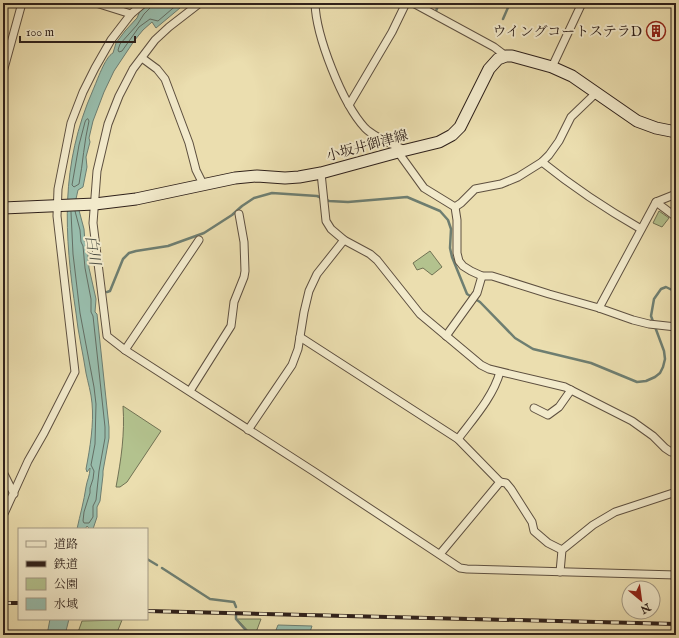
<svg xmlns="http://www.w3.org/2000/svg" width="679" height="638" font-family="'IM FELL English','Noto Serif JP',serif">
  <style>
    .green { fill: #b3c28e; stroke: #717254 }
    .water { fill: #98bcab; stroke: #6e7e71 }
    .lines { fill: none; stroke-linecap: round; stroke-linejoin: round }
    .shore { stroke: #646e63; stroke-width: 1 }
    .stream { stroke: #6e7e71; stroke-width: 2.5 }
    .street-casing { stroke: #5e5040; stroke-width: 9 }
    .secondary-casing { stroke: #2f211b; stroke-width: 13 }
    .street { stroke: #f2eacb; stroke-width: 7 }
    .secondary { stroke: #f2eacb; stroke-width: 11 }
    .rail-casing { stroke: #2f211b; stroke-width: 4 }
    .rail { stroke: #f2eacb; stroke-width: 2.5; stroke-dasharray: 8; stroke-linecap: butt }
    .labels { text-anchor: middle; stroke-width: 4; stroke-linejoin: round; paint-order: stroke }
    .poi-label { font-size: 14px; fill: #2f211b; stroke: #f2eacb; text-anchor: end }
    .street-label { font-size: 14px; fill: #2f211b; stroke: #f2eacb }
    .water-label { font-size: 15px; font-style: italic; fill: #4e5046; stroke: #f2eacb }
  </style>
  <rect width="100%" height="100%" fill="#ebdeaf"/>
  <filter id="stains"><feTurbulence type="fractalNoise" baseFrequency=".005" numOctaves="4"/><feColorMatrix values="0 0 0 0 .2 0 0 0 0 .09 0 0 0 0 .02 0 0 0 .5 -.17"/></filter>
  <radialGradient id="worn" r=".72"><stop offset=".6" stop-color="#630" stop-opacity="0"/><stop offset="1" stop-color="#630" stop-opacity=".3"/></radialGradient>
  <!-- green -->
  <g class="green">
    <path d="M659,211L669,218L662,227L653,223Z"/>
    <path d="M430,251L442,267L432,275L423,268L417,270L413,263Z"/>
    <path d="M123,406L161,431L127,482L120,487H116C121,460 125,434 123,406Z"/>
    <path d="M237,619H261L255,635H252Z"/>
    <path d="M122,620L116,635H77L82,621Z"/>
  </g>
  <!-- water -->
  <g class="water">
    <path d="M150,3H186L156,28L152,22L143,30L134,41L114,71L104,92L93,121L89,138L90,142L86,157L87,167L83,187L78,190L76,199L84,229L85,242L87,244L89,268L96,299L95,312L97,314L109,427V438L103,471V475L100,501L97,507V517L93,529H90L87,526L85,529H77C80,515 84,501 86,487C87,480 90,476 90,468L87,472L86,469C90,448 94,424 92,403C91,392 88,383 86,373C83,353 78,333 76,313C64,234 60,165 93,90C97,81 105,57 113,53L116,43L125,31L137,18L140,11Z"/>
    <path d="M50,619H69L65,635H47Z"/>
    <path d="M278,625L312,626L309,635H274Z"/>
  </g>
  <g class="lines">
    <!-- shore -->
    <g class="shore">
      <path d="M152,3L151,7L144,14L137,25L120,44L118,50L119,52L122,51L139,27L150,19L158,21L179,3"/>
      <path d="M88,119L89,121C84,142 83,163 79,184L74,187L72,185L79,145L85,122L86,120Z"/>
      <path d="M71,212L73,254L80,313L94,387L96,404L95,444L91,465L94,471L93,479L90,488V493L84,512L83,521L84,523H89L93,517V506L96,500L99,471L105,438V427L93,316L91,312V299L85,268L83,246L81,242L80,230L75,211"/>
    </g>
    <!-- stream -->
    <g class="stream">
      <path d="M436,11L439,3"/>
      <path d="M503,19L510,3"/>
      <path d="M107,292L110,291L123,259L129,253L136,251L168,246L204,233L232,215L242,206L254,198L272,193L317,196L329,201L348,202L407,197L440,211L448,220L451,229L450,248L452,257L467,294L480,302L515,338L533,349L591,363L637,382L646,381L655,377L660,373L663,367L665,359L664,351L651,316L654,299L661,289L666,287L676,292"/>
      <path d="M147,559L157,565"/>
      <path d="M162,568L210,599L234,602L236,607"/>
      <path d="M236,615V619L250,635"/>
    </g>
    <!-- street casing -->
    <g class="street-casing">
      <g id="street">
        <path d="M96,3L131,14"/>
        <path d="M200,3L169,27L155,40L133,69L119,96L108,124L97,171L93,223L107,336L125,350L313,471L460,568L467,569L676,575"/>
        <path d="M315,3C316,36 342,103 365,128C375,138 392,144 405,150"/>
        <path d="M413,3L494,47L506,56"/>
        <path d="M142,58L157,69L165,79L189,143L196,170L203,184"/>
        <path d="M552,67L582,3"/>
        <path d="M3,72L22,3"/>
        <path d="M349,105L392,32L406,3"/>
        <path d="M398,152L424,188L455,207L457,220V253L459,261L463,266L471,271L482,276H492L549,294L599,308L633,320L649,324L676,327"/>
        <path d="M542,162C573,187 606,209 641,229"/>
        <path d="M321,173L326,221L331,229L344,240L370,254L377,260L420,314L481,365L489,369L565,387L632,421L653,436L665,448L671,452L676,451"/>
        <path d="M656,202L676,217"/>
        <path d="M455,207L461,203L475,189L501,184L518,177L542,162L549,155L559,141L571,117L596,93"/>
        <path d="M599,308L656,202L676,194"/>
        <path d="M446,336L477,293L482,276"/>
        <path d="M300,337L458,439L500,482L440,554"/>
        <path d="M125,350L199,240"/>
        <path d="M190,391L231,326L234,302L244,277L245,271L244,242L239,214"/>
        <path d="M534,408L548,415L559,407L571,390"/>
        <path d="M248,430L292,365L298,349L304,312L309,291L317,274L344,240"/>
        <path d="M458,439C473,419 493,397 500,372"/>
        <path d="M3,472L14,494"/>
        <path d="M500,482L506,483L511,489L532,522L534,531L548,543L562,550"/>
        <path d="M3,516L28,461L44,433L75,372L57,216L58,189L71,123L83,92L95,68L111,40L131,14L144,3"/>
        <path d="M560,572L562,550L593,525L615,512L676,492"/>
      </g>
    </g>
    <!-- secondary casing -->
    <g class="secondary-casing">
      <path id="secondary" d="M3,208L95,204L136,199L235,178L257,176L285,178L299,177L321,173L398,152L439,142L452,135L460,127L489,69L498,59L506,56H512L552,67L572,76L637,121L656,128L676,132"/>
    </g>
    <!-- street -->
    <use href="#street" class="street"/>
    <!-- secondary -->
    <use href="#secondary" class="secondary"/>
    <!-- rail casing -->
    <g class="rail-casing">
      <g id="rail">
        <path d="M3,603H19"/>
        <path d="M147,611L676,624"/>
      </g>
    </g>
    <!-- rail -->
    <use href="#rail" class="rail"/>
  </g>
  <!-- icons -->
  <defs>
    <g id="building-ring" transform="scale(1)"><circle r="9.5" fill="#f2eacb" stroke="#8f2418" stroke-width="1.5"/><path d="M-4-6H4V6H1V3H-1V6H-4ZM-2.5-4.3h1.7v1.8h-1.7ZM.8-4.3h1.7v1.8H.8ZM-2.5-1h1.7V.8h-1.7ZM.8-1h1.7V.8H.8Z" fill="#8f2418"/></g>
  </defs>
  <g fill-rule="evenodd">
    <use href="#building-ring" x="656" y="31"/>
  </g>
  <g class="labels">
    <!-- poi labels -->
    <g class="poi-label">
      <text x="642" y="36">ウイングコートステラD</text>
    </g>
    <!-- street labels -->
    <g class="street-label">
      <text transform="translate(367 145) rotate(-15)" y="5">小坂井御津線</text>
    </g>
    <!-- water labels -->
    <g class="water-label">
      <text transform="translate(93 250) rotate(81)" y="5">白川</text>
    </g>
  </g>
  <!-- margin -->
  <rect width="679" height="638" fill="none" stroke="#ebdeaf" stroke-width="16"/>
  <rect x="4" y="4" width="671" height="630" fill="none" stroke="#2f211b" stroke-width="2"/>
  <rect x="8" y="8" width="663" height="622" fill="none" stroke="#2f211b"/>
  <!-- legend -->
  <rect x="18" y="528" width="130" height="92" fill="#f2eacb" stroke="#a49a85"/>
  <rect x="26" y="541" width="20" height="6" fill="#f2eacb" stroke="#a49a85"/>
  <text x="54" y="548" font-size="12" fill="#2f211b">道路</text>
  <rect x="26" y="561" width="20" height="6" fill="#2f211b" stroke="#a49a85"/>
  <text x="54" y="568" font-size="12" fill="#2f211b">鉄道</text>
  <rect x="26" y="578" width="20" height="12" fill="#b3c28e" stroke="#a49a85"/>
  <text x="54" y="588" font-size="12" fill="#2f211b">公園</text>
  <rect x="26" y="598" width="20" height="12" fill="#98bcab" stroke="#a49a85"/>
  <text x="54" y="608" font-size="12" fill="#2f211b">水域</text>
  <!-- north arrow -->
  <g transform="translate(641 600) rotate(151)"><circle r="19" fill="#f2eacb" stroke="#a49a85"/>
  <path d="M0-3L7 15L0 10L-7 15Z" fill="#8f2418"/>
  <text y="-6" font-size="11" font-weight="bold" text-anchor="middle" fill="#2f211b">N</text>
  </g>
  <!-- scale -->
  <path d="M20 36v6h115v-6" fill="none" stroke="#2f211b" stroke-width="2"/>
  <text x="26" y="36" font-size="12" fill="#2f211b" stroke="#f2eacb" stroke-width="3" paint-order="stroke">100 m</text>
  <rect width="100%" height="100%" filter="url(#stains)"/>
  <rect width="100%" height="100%" fill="url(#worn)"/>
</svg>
